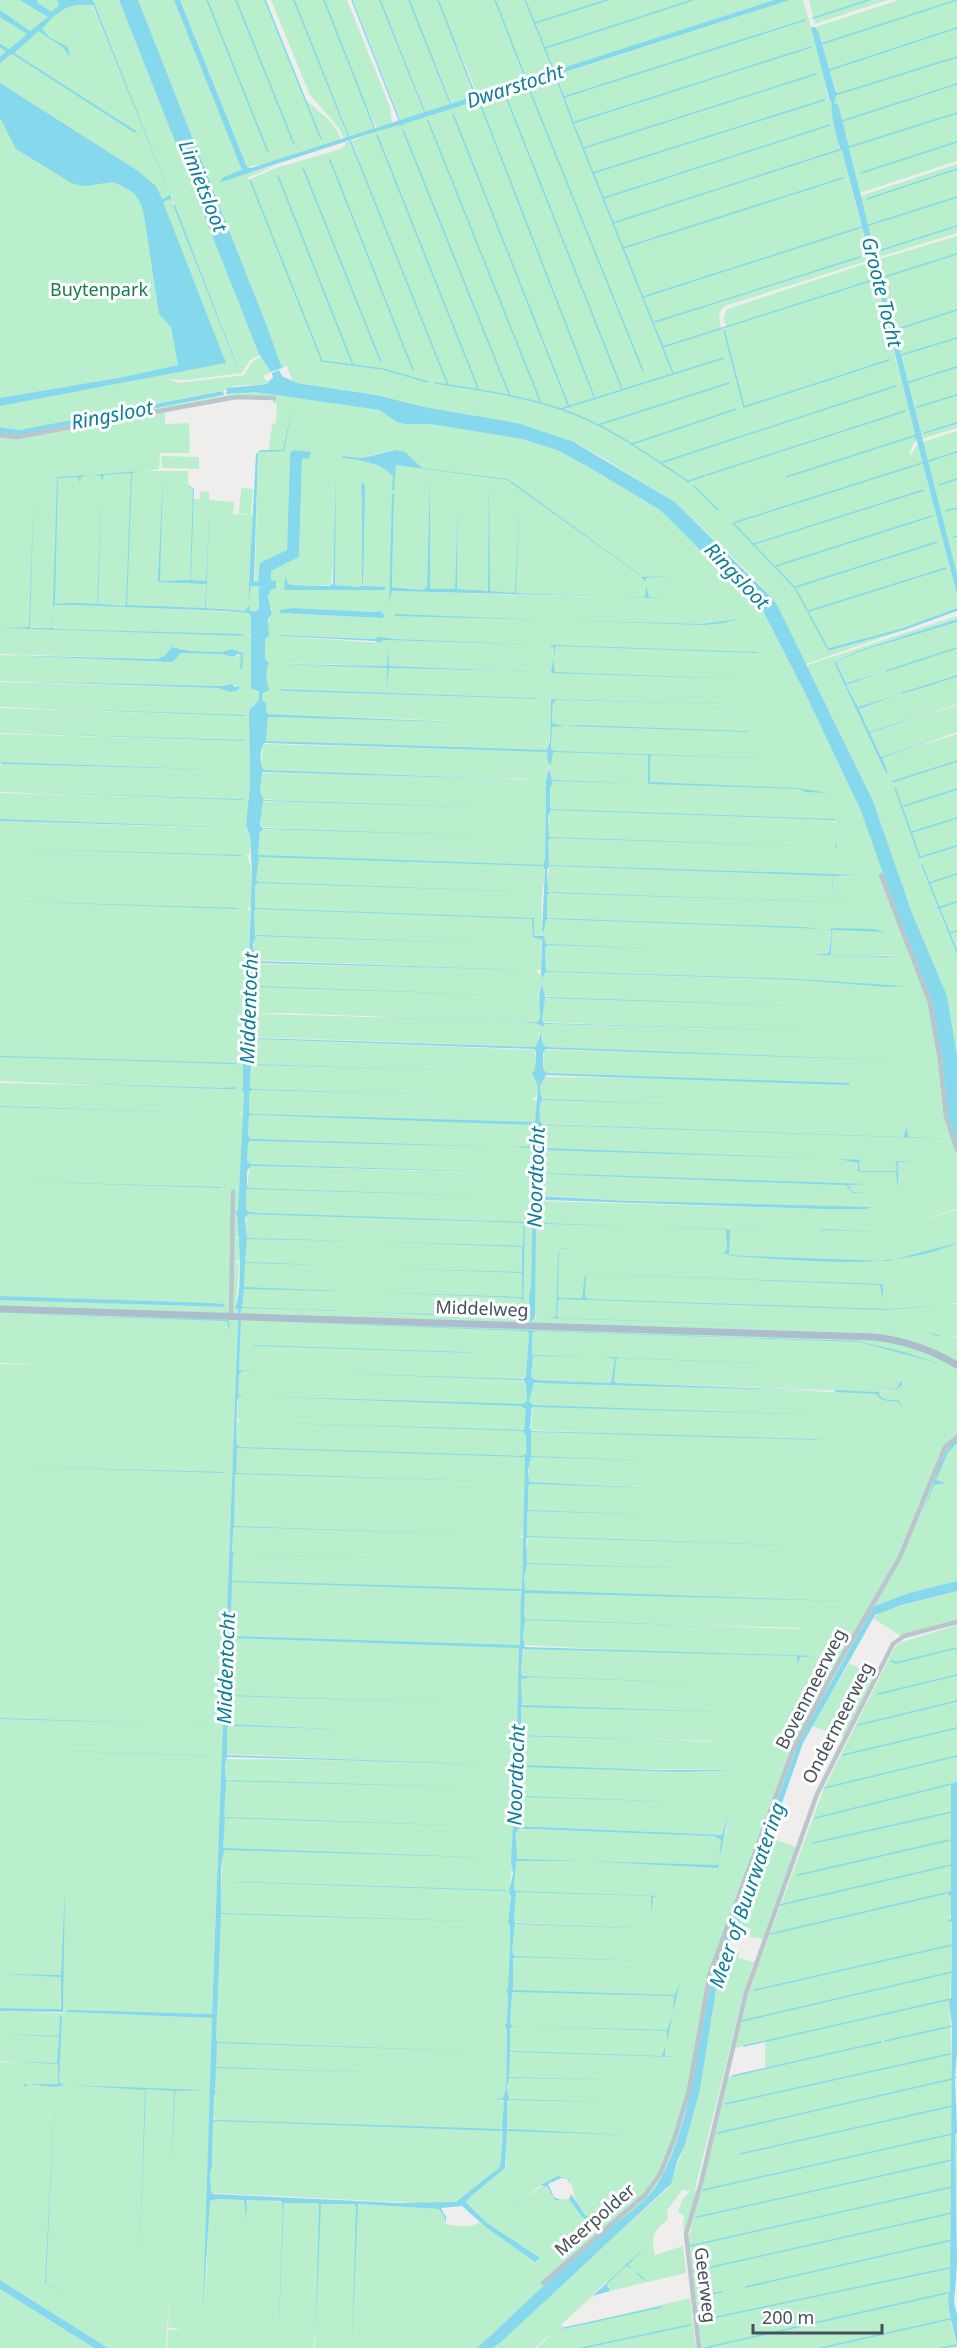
<svg xmlns="http://www.w3.org/2000/svg" width="957" height="2348" font-family="'Noto Sans',sans-serif">
  <style>
    .green { fill: #baefce; fill-rule: evenodd }
    .water { fill: #86d9ed; fill-rule: evenodd }
    .lines { fill: none; stroke-linecap: round; stroke-linejoin: round }
    .stream { stroke: #86d9ed; stroke-width: 1.5 }
    .street { stroke: #bbc5cd; stroke-width: 4.5 }
    .primary { stroke: #acbdcd; stroke-width: 7 }
    .labels { text-anchor: middle; stroke-width: 6; stroke-linejoin: round; paint-order: stroke }
    .park-label { font-size: 18px; fill: #157d48; stroke: #fff }
    .street-label { font-size: 18px; fill: #45515b; stroke: #fff }
    .water-label { font-size: 20px; font-style: italic; fill: #0b7e9a; stroke: #fff }
  </style>
  <rect width="100%" height="100%" fill="#f0eded"/>
  <!-- green -->
  <g class="green">
    <path d="M0,0H90L134,103L93,0H119L260,355L251,359L242,373L186,380L168,379L178,383L244,375L253,361L261,357L271,372L263,376L266,381L270,380L268,384L234,386L226,390L19,430L0,427ZM171,195L236,361L235,362L171,199Z"/>
    <path d="M138,0H174L243,171L218,181H221L274,166L247,178L248,180L276,168L341,149L345,145V143L350,141L359,159L352,141L375,132L554,76L563,93L558,75L790,0H803L818,50L829,102L832,103C832,113 835,143 842,151L870,260L725,306L719,312L721,330L726,328L724,317L727,309L871,262L917,441L914,442L909,455H911L918,443L957,594V608L903,628L829,648L828,651L904,630L806,664L776,603L750,574L675,502L603,458L572,441L517,423L425,407L376,395L293,382L290,379H292L287,366L282,368L265,321Z"/>
    <path d="M180,0H266L306,100L329,120L337,130L341,140L273,162L247,167Z"/>
    <path d="M271,0H347L390,107L392,123L377,128L367,108L374,129L350,137L325,76L348,138L344,139L339,128L310,95Z"/>
    <path d="M353,0H774L478,96L457,45L475,97L452,104L432,56L450,105L426,113L383,6L424,113L401,121Z"/>
    <path d="M809,0H888L815,24Z"/>
    <path d="M899,0H957V161L859,193L838,105L833,102L837,92L815,27Z"/>
    <path d="M957,164V233L876,258L877,252L874,249L860,196Z"/>
    <path d="M957,236V428L922,439L877,260Z"/>
    <path d="M248,391L379,410L397,422L410,424H430L522,439L557,450L590,468L660,510L698,548H701L727,571L763,611L804,691L861,811L932,1002L938,1026L944,1079L957,1144V1209L909,1224L957,1210V1303L947,1304H957V1336L947,1335L957,1337V1581L909,1593L874,1606L801,1736L716,1962C697,2033 696,2111 661,2178C650,2201 614,2223 595,2240C554,2275 516,2312 477,2348H315L316,2314L314,2348H167L168,2330H181L168,2327L169,2295L166,2348H108L0,2280V2062L33,2063L0,2061V2011L62,2013L64,2011L62,2009L63,1954L62,1975L59,1976L62,1979L60,2009L0,2008V1749H4L0,1748V1364L45,1365L0,1363V1300L225,1307L224,1304L0,1296V1107L234,1114L0,1106V1083L141,1086L0,1081V821L242,829L0,819V793L243,800L0,792V764L236,770L0,762V734L244,741L0,733V708L245,716L0,707V682L218,688L230,692L239,690V687L232,684L222,686L0,681V655L171,662L181,653L221,654L233,657L241,655V669L242,653L232,649L221,652L190,651L174,647L162,657L157,659L0,654V433L19,435ZM243,398L273,400V403L277,404L276,423L272,424L269,450L258,452L255,583H258L287,550L290,453L302,458L299,557L271,571V580L276,582V588L271,590C268,597 267,603 272,609L267,627L269,636L265,639C265,649 265,685 270,690L263,693L262,700L266,703L267,714L455,721L268,717L266,741L531,751L263,744L261,766L264,770L364,774L261,773L260,792L262,799L311,802H261V827L297,829L261,830L257,854L261,856L257,860L254,907L257,909L254,911V933L257,935L254,937V960L469,968L254,964L253,984L256,987C248,996 250,1024 252,1037L534,1047L537,1044L539,1033L542,1034L543,1044L546,1047L663,1052L544,1050L543,1069L547,1073L683,1078L544,1077L540,1086L541,1096L545,1099L540,1103V1120L542,1123L667,1129L543,1125L539,1142L541,1148L613,1151L541,1150L537,1160L541,1173L611,1176L541,1174L538,1183L540,1195L631,1201L871,1208L821,1209L540,1201L538,1202L536,1222L539,1223L536,1225L534,1313L537,1318H533L530,1323C530,1275 535,1224 532,1176C531,1164 537,1165 533,1149L529,1147L533,1146L535,1127L532,1125L492,1123L535,1122L537,1102L532,1098L536,1097L539,1086L533,1073L535,1070V1050L253,1039L251,1042L250,1061L253,1064L528,1073L252,1065L250,1086L252,1089L467,1096L252,1090L249,1093V1112L251,1114L491,1123L251,1115L249,1117L248,1136L251,1139L364,1143L252,1141L248,1144C247,1150 245,1159 250,1164L526,1174L250,1166L247,1187L249,1189L246,1190V1212L316,1215L246,1214L247,1238L243,1286L246,1289L243,1290L242,1305L243,1307L269,1309L236,1308L239,1264L235,1262L239,1260V1239L235,1238L239,1236L237,1215L235,1213L238,1210L243,1119V1115L239,1114L243,1113L244,1093L241,1090L243,1088V1064L245,1062L246,1041L243,1039L246,1036L247,1017L244,1013L248,1009V989L245,987L248,985L249,963L246,962L249,959L250,911L246,909L251,906L252,872L247,855L250,854V836L246,825L250,784L249,713L253,705L259,700V693L253,690V636L7,628L29,627L49,629L52,623L55,629L253,635L251,616L248,613L131,607L205,608L206,584L176,582H189L191,567V580L206,581L209,503L206,608L245,611L249,606L250,611L258,610L261,586H251L248,601L253,522V515H251L253,489L241,488V491L239,513L248,515L233,514L234,502L209,500V492L200,491V499H193V489L188,486V471H144L159,469L160,453H190L189,423L165,424V412ZM384,452L421,468L396,465L393,490V476C381,462 360,461 343,458V456L362,458ZM430,476V589H455L458,499L457,590L487,592L489,582V591L491,592L635,598L392,591L389,604L394,494L392,587L423,590L427,587ZM334,556L335,585L361,587L363,575L364,587H384V590H285L287,573V582L291,585H331ZM293,608L374,612L381,618L280,613V610ZM281,635L462,642H463L384,640L379,643L281,636ZM388,642L389,666L542,672L389,668L386,691L387,668L278,663L387,666ZM278,689L539,699L284,691ZM549,699L738,705L554,700L552,723L558,726L552,727L551,749L557,752H552L548,763V752L540,750H547L549,748L551,703ZM568,725H578L747,731ZM548,767H550L552,780L573,781H553L551,783L549,807L552,810L549,812L547,862L549,865L859,876H834L832,898L833,876L549,866L547,891L558,893L547,894L546,918L555,919L546,920L545,931L542,930C542,918 541,906 542,893C543,885 547,874 543,866L545,860L546,780ZM369,774L530,779V780L369,775ZM691,815H711L836,820L835,824L833,820ZM613,921H618L770,927ZM830,930H834H832L831,955H897L886,957L812,955L829,953ZM545,937V943L548,945L545,948L546,971L788,980L551,972L545,973L543,978L536,971L541,969V938ZM541,984H543L544,996L559,998L543,999L542,1019L544,1022L720,1029L549,1024H544L543,1027L536,1023L407,1018L537,1022L540,1020L539,999L537,997L540,995ZM281,1013L390,1017V1018L255,1014ZM371,1217L496,1221L479,1222ZM238,1320L241,1321L239,1369L242,1371L239,1375L238,1394L240,1396L238,1399L237,1418L240,1421L237,1423L236,1429L233,1525L235,1527C231,1533 230,1548 234,1554L232,1558L227,1690L228,1695L238,1696L228,1697L226,1708L227,1724L358,1730L229,1726L227,1728L226,1754L382,1761L226,1759L225,1779L234,1780L225,1781L223,1815L226,1818L223,1821L222,1848L226,1849L223,1851L220,1911L223,1914L220,1918L215,2036L216,2041L219,2042L216,2043C215,2055 212,2080 216,2090C212,2097 211,2114 215,2121L213,2123L212,2168L210,2172L211,2193L437,2204L459,2201L500,2167L503,2133L498,2130L503,2127L504,2102L499,2100L504,2097L506,2089L507,2031L505,2025L507,2022L510,1926L508,1923C513,1913 510,1899 510,1890C510,1879 512,1872 512,1861L509,1859L512,1856L517,1748L521,1766L519,1767L517,1794L528,1797H518V1826L722,1835L729,1811L726,1832L722,1840L714,1836L681,1833L532,1829L517,1830L516,1857L518,1859C512,1865 514,1879 514,1888L517,1891C512,1899 513,1913 514,1922L569,1925L517,1924L514,1927L512,1952L516,1956C510,1964 510,1983 514,1991L511,1995L510,2022L513,2026C508,2031 508,2044 510,2051L514,2052L509,2054L508,2075L511,2077L508,2079V2098L512,2099L507,2102L506,2127L514,2130L506,2132V2166L466,2201L487,2223L538,2256L535,2262L480,2222C470,2229 457,2226 445,2224L443,2214L438,2209L361,2204L357,2207L354,2204L324,2203L321,2204L320,2208L318,2203L285,2201L283,2206L282,2202L250,2199L246,2204L244,2200L216,2199L210,2201L209,2206L205,2309L212,2018L67,2012L77,2010L212,2014ZM536,1330L532,1334C531,1349 531,1361 531,1376L535,1380L610,1383L613,1380L617,1383L834,1390L833,1392L573,1382L532,1384L529,1402L533,1405L604,1408L533,1407L531,1430L623,1434L531,1432L528,1482L657,1487L528,1484L527,1509L529,1510L527,1512L526,1535L528,1536L525,1562L529,1563L525,1566L524,1588L525,1590L535,1592L525,1593L524,1618L548,1620H524L523,1645L619,1650L524,1648L521,1673L524,1676L521,1679L520,1704L539,1706L521,1707L520,1733L521,1735L550,1736H521L518,1748L520,1650L517,1647L520,1644L522,1598L519,1591L522,1589L523,1538L519,1536L523,1535L524,1532L526,1435L521,1430L525,1428L526,1410L521,1406L504,1405H522L527,1402L526,1383L519,1379L526,1376L529,1334L527,1331ZM701,1336L834,1340L844,1341L701,1337ZM901,1380V1386L898,1389L879,1392L881,1397L876,1394L836,1391L875,1392L897,1388ZM588,1593L726,1598L589,1593ZM575,1621L799,1628V1629L767,1628ZM567,1737L712,1741V1742ZM625,1769L741,1770L698,1772ZM561,2176L572,2181C573,2194 576,2209 590,2218L627,2186L633,2189L628,2188L623,2195L618,2196L592,2220L581,2216L569,2199L556,2200L544,2185L515,2203L542,2184Z"/>
    <path d="M957,431V574L923,442Z"/>
    <path d="M161,456L199,457V469L162,468Z"/>
    <path d="M957,616L956,619L862,651L957,622V704L869,732L858,709L915,690L858,707L846,685L902,665L846,683L836,662L852,653L834,662L888,772L881,758L957,734V1056L946,996L912,913L873,801L807,665Z"/>
    <path d="M957,705V732L881,757L870,733Z"/>
    <path d="M957,1591V1620L901,1636L873,1618L883,1611Z"/>
    <path d="M957,1625V1781L951,1784V1880C951,1890 955,1912 948,1921L952,1922L950,2002L952,2079L950,2290C945,2301 954,2335 957,2348H701L688,2253V2240L728,2077L765,2068V2041L735,2048L749,1991L824,1788L895,1647L902,1642Z"/>
    <path d="M849,1663L874,1676L844,1736H842L812,1726Z"/>
    <path d="M768,1837L796,1847L763,1939L750,1937L751,1929L735,1927L748,1900Z"/>
    <path d="M727,1950L739,1952L738,1958L754,1962L743,1996L695,2189L696,2192L685,2231L683,2229L684,2216L678,2212L682,2200L690,2191L682,2190L667,2211L668,2219C654,2231 650,2237 655,2255L683,2246L686,2273L610,2291L607,2281L561,2325L565,2328L690,2298L696,2348H537L559,2326L535,2348H493L668,2188L685,2145L700,2090L716,1990Z"/>
    <path d="M957,2133V2235L955,2134Z"/>
    <path d="M0,2289L94,2348H0Z"/>
  </g>
  <!-- water -->
  <g class="water">
    <path d="M20,0H37L38,3L51,12L59,5L57,0H93L173,202L170,199L163,202L226,363L0,406V398L124,377L178,365L171,327L159,314L144,215L141,204L134,193L120,185L112,182L86,186L73,184L16,149L0,118V83L138,171L156,186L162,199L170,195L93,5C67,3 58,10 42,29L49,37L68,47L70,58C64,43 50,41 39,31L14,53L136,131L135,133L14,55L11,54L0,63V57L6,51L0,47V44L9,49L27,34L0,17V10L30,31L48,17Z"/>
    <path d="M119,0H138L265,321L282,368L271,372L259,354Z"/>
    <path d="M174,0H180L247,167L251,168L774,0H790L404,124L403,126L399,125L375,132L218,183L224,177L242,170Z"/>
    <path d="M811,27H815L818,31L836,92L839,93L836,96L834,103L838,104L874,249L877,251L876,257L957,574V594L917,441L914,436L915,434L877,282L874,281L875,276L842,151C837,145 830,111 832,103L830,102Z"/>
    <path d="M173,205H175L238,367L235,362Z"/>
    <path d="M279,370L282,376L297,383L376,395L425,407L517,423L572,441L675,502L766,592L776,603L790,631L873,801L912,913L947,996L957,1056V1144L948,1118L942,1059L932,1002L887,885L861,811L804,691L763,611L726,571L697,547L660,510L590,468L557,450L522,439L430,424H405L397,422L379,410L255,392L226,394L227,388L268,384L270,380L273,378L272,373Z"/>
    <path d="M223,391L224,395L19,435L0,433V427L19,430Z"/>
    <path d="M293,403L284,451L258,452L254,581L258,583L260,563L287,550L290,453L294,450L311,452L309,458L302,459L299,557L271,571V580L276,581V588L271,590L268,597L272,614L268,619L269,636L265,639V659L269,663C265,670 266,684 270,690L263,693L262,700L266,703L267,714L456,722L268,717L266,741L547,750L550,741L551,699L791,706L556,700L553,703L552,723L564,726L552,727L551,749L555,751L815,760L652,755L650,757V782L796,788L829,793L806,792L798,789L648,784V755L553,752L551,764L548,763L547,752L264,743C260,749 259,766 264,770L538,780L262,772L260,792L264,800L533,809L263,801L260,825L262,828L525,837L263,829L260,832L258,855L543,865L545,860L546,780L549,767L552,780L643,783L553,781L550,789V809L835,819L837,838L835,821L833,820L551,810L548,816L549,837L835,847L837,842V847L550,838L548,840L549,865L859,875L834,876L832,899L833,876L549,866L547,870L548,892L886,904L550,893L547,896V918L803,927L823,929L548,919L546,921L544,932L542,930L545,870L543,866L259,857L256,880L258,882L537,892L258,883L255,886V908L534,918V936H544L546,944L663,949L548,945L545,948L546,971L798,979L904,986L888,987L799,980L551,972L545,973L542,979L541,973L542,940L533,937L532,919L256,909L254,911L255,935L527,945L256,936L253,944L255,961L530,970L257,963L253,968L255,986L530,996L257,987L253,990L250,1007L251,1036L256,1038L534,1047L537,1044L541,1032L543,1044L546,1047L916,1061L546,1049L543,1053V1069L547,1073L849,1083V1085L546,1075L540,1086L541,1096L543,1099L680,1104L543,1100C538,1104 540,1114 540,1121L543,1124L904,1137L906,1127L909,1137L949,1139L543,1125L541,1128L539,1145L544,1148L834,1159L542,1150L537,1158L541,1173L867,1184L848,1185L853,1192L865,1193H853L846,1185H842L542,1174L538,1177L539,1193L541,1196L630,1201L872,1207L866,1209H821L547,1200L538,1202L536,1221L540,1223L816,1233H820L822,1229L881,1232L823,1230L821,1233H816L730,1230L729,1255L746,1256L888,1261L957,1243C892,1272 801,1260 731,1256L722,1252L561,1248L559,1250L558,1295L559,1298H582L585,1275L595,1274L882,1284L883,1286V1301L880,1285L589,1274L586,1275L585,1296L587,1299L887,1309L944,1305L885,1310L562,1299L558,1300L557,1315L559,1318L923,1330L941,1336H936L924,1330L546,1318L556,1317L558,1254L560,1248L725,1252L727,1249L726,1229L547,1224L536,1225L535,1317L530,1323L529,1298L531,1284C532,1248 533,1211 532,1175C531,1164 537,1160 532,1148L512,1147L533,1146L534,1125L253,1115L249,1116L248,1136L251,1139L508,1147L250,1141L248,1144L247,1160L250,1164L527,1173L251,1166L247,1171V1186L249,1188L526,1197L249,1189L246,1190V1209L248,1212L264,1213L525,1222L523,1312L521,1317L518,1318L355,1312L521,1316L523,1303L521,1298L363,1292L522,1297V1273L379,1268L522,1272V1247L362,1241L523,1246L524,1223L248,1214L245,1218L247,1238L358,1241L247,1239L245,1262L322,1265L245,1263L244,1287L348,1291L244,1289L242,1307L351,1311L242,1308L240,1314L238,1313V1309L235,1308C243,1292 239,1235 237,1215L235,1213L238,1210L244,1093L241,1089L243,1088V1064L245,1062L246,1041L243,1038L246,1036L247,1017L244,1013L248,1007V989L244,987L248,985L252,872L250,836L246,825L250,784L249,713L250,709L259,700V692L251,688V616L248,613L224,611L75,605H55L53,607L57,477L89,475L81,477L80,483L78,477L58,478L55,604L75,603L79,485L75,603L97,604L102,484L98,604L125,606L126,604L131,473L104,475L102,481L101,476L92,475L141,471L132,473L127,605L205,608L206,584L159,582L158,580L163,474L160,581L190,580L193,490L188,486L189,475L188,485L194,489L191,580L206,581L210,492L206,608L245,611L249,605L250,611H257C262,603 256,594 260,586H251L248,602L256,454L260,450H283ZM255,1039L534,1049L536,1052L535,1070L532,1073L538,1086L535,1122L251,1114L249,1112V1093L252,1090L470,1096L252,1089L250,1086L251,1067L255,1065L528,1073L253,1064L250,1061L251,1042Z"/>
    <path d="M396,450L405,452L422,468L507,479L515,484L643,577L672,576L646,578L645,582L642,577L507,480L396,465L394,490H392L393,476C381,463 360,460 343,458V456L362,458Z"/>
    <path d="M336,472L335,585L359,587L362,585V497L361,488L363,482L365,487L363,586L385,587V590H284L286,573L287,582L291,585L330,586L333,583Z"/>
    <path d="M430,474V589H455L458,498L457,589L488,591L489,482L490,591L513,593L515,591L520,502L516,593L645,598L646,586L649,597L664,598L392,591L389,605L392,494H394L392,587L423,590L427,587Z"/>
    <path d="M34,485L30,628H51L53,611L52,627L55,629L240,634L248,636L0,628L29,627Z"/>
    <path d="M293,608L374,612L380,611L385,616L381,618L280,613V610Z"/>
    <path d="M957,608V611L904,630L828,651L829,648L903,628Z"/>
    <path d="M395,614L546,620L395,616Z"/>
    <path d="M740,619L723,623L704,625L552,620L701,624Z"/>
    <path d="M957,619V622L858,652L836,662L846,683L888,670L846,685L858,707L904,693L859,709L869,732L957,704L870,733L881,757L957,732L882,758L888,772L886,773L834,662L858,651Z"/>
    <path d="M281,635L373,639L380,637L394,639L547,645L384,640L379,643L375,641L281,636Z"/>
    <path d="M388,642L389,666L544,672L389,668L386,691L387,668L278,664L387,666Z"/>
    <path d="M552,645L757,652L758,653L556,646L554,657V647L549,646Z"/>
    <path d="M172,647L190,651L221,652L232,649L243,653L242,669H240L241,655L238,654L233,657L221,654L181,653L172,662L0,655L157,659L164,656Z"/>
    <path d="M553,660L555,672L768,680L551,673Z"/>
    <path d="M0,681L222,686L232,684L235,687L239,686V690L230,692L218,688Z"/>
    <path d="M277,689L535,698L539,699L284,691Z"/>
    <path d="M0,707L245,715V716Z"/>
    <path d="M578,725L747,731L750,732L567,726Z"/>
    <path d="M0,733L244,740V741Z"/>
    <path d="M0,762L236,770L2,764Z"/>
    <path d="M0,792L242,799L243,800Z"/>
    <path d="M0,819L242,828L0,821Z"/>
    <path d="M0,848L241,855V856H239Z"/>
    <path d="M0,901L240,908L234,909Z"/>
    <path d="M838,928L874,929L885,932L832,930L831,955L897,956L886,957L812,955L829,953L831,931L828,929Z"/>
    <path d="M542,983L545,997L804,1006L545,998L542,1019L544,1023L850,1032L549,1024H544L543,1027L536,1023L516,1022L255,1014L537,1022L540,1018L539,997Z"/>
    <path d="M0,1057V1056L236,1063V1080V1065L233,1064Z"/>
    <path d="M0,1081L224,1088L236,1087L234,1089H223Z"/>
    <path d="M0,1106L234,1114L0,1107Z"/>
    <path d="M839,1159L919,1162H898V1190L896,1172H861L858,1171V1163ZM864,1160L896,1161L897,1171H860L859,1161Z"/>
    <path d="M0,1181L220,1187L223,1188Z"/>
    <path d="M0,1296L211,1303L224,1304L225,1307L0,1300Z"/>
    <path d="M0,1314L228,1320L229,1322L230,1332L227,1321Z"/>
    <path d="M238,1320L241,1321L239,1370L258,1371H242L239,1375L238,1394L242,1396L238,1397L237,1404L236,1444L239,1447L522,1456L526,1454V1435L522,1431L245,1422L524,1430L526,1410L521,1406L246,1396L523,1404L527,1401L526,1383L523,1380L323,1373L523,1379L526,1376L529,1334L527,1331L255,1321L858,1341L904,1352L941,1364L859,1342L536,1331L532,1333V1355L593,1357L533,1356L531,1376L535,1380L611,1383L615,1359L604,1357L834,1366L618,1358L616,1360L614,1381L617,1383L834,1391L534,1383L529,1401L533,1405L824,1415L532,1407L530,1428L532,1431L814,1439L823,1440L531,1432V1456L659,1461L531,1457L528,1470L529,1482L657,1488L530,1484L528,1486V1510L657,1515L530,1511L527,1512V1536L811,1546L528,1537L526,1539L527,1563L704,1569L527,1564L524,1577L525,1590L844,1601L525,1593L524,1616L526,1619L799,1629L525,1620L523,1639L525,1647L816,1656L800,1657L798,1666L797,1656L523,1649L521,1673L523,1676L731,1684L532,1677L521,1679L522,1705L724,1712L521,1707V1735L713,1742L522,1736C516,1742 517,1757 520,1765L656,1770H741L686,1772L519,1767V1796L688,1802L518,1797L517,1817L518,1826L722,1835L729,1811L719,1861L721,1840L714,1836L532,1829H519L516,1833L517,1859L717,1865L719,1863L718,1868L584,1861H516L514,1888L516,1891L660,1896L653,1897L651,1913V1896L516,1892L514,1921L516,1923L659,1929L515,1924L512,1952L515,1956L648,1961L516,1957L513,1959V1990L675,1995L680,1981L673,2013L674,1996L512,1992L510,2022L512,2026L667,2030L672,2016L667,2043V2031L513,2026L510,2029V2051L662,2056L665,2047V2056L676,2057L510,2052L509,2077L611,2080L509,2078L507,2087L509,2099L611,2102L509,2100L507,2102V2129L632,2135L507,2131L505,2168L470,2197L466,2202L487,2223L539,2257V2259L535,2262L487,2228L462,2206L441,2208L446,2217V2224L443,2214L438,2209L358,2204L352,2348L356,2207L354,2204H321L315,2348L319,2206L318,2203H284L278,2348L283,2206L281,2201L247,2200L246,2220L244,2200L216,2199L210,2201L203,2310L212,2018L67,2012V2010H77L212,2014ZM237,1448L525,1457L522,1589L232,1581L233,1554L498,1562L235,1554L232,1551L233,1530L235,1527L516,1536L234,1526L235,1474L515,1482L236,1473ZM232,1582L521,1591L520,1645L230,1636ZM230,1638L519,1648L516,1776L511,1860L513,1874L509,1891L511,1897L508,1923L510,1926C510,1948 509,1966 508,1988L506,1991L508,1994L507,2022L505,2025L507,2031L506,2089L503,2098L495,2099L503,2100L504,2102L502,2129L213,2120L214,2096L216,2090L492,2099L215,2090L216,2068L391,2073L216,2067L217,2043L500,2052L218,2042L216,2040L221,1914L501,1922L221,1913V1869L224,1850L503,1858L223,1848L225,1818L479,1826L224,1817L226,1781L494,1788L226,1780L225,1766L227,1757L502,1765L227,1755V1728L229,1726L358,1730L227,1724L226,1708L229,1696L485,1704L229,1695ZM215,2121L501,2131L503,2133L500,2167L456,2202L399,2203L213,2194L211,2192L210,2172L212,2168L213,2123Z"/>
    <path d="M253,1345L465,1352L474,1353L255,1346Z"/>
    <path d="M901,1380L902,1385L898,1389L880,1391L879,1394L883,1399L900,1401L903,1411L899,1402L882,1400L876,1394L836,1392V1390L875,1392L897,1388Z"/>
    <path d="M957,1440V1443L948,1452L936,1480L946,1483L934,1485L923,1512L941,1461L950,1444Z"/>
    <path d="M0,1466L224,1472V1473Z"/>
    <path d="M957,1581V1591L899,1606L875,1615L803,1743L748,1900L727,1950L716,1990L700,2090L685,2145L677,2162L671,2184L502,2341L493,2348H477C516,2312 554,2275 595,2240C614,2223 650,2201 661,2178C696,2111 697,2033 716,1962L801,1736L874,1606L909,1593Z"/>
    <path d="M0,1718L207,1725H216L0,1719Z"/>
    <path d="M0,1749L198,1755L216,1756Z"/>
    <path d="M957,1781V2052L955,2077H957L955,2079L957,2133L955,2134L957,2265L954,2302L957,2315V2346C955,2333 944,2301 950,2290L952,2026L949,2001L951,1999L952,1922L946,1920L951,1919V1896L946,1893L951,1891V1784Z"/>
    <path d="M227,1882H243L506,1890V1891Z"/>
    <path d="M65,1887L63,2012L0,2011V2008L61,2009V1977L0,1974L61,1975Z"/>
    <path d="M60,2016H62L59,2082L64,2085L55,2087L46,2283L77,2302L45,2283L55,2087L28,2084L25,2087L23,2084H0H58V2064L0,2061L57,2063L59,2037L0,2034L59,2036Z"/>
    <path d="M69,2085L205,2090L175,2091L172,2170L174,2091L146,2089L139,2271L145,2090Z"/>
    <path d="M558,2176L569,2179L573,2186L567,2179L561,2178L548,2184L554,2197L561,2200H555L547,2187L541,2185L492,2219L542,2184Z"/>
    <path d="M630,2185L634,2188L633,2190L628,2188L623,2195L617,2196L588,2222L581,2216L569,2199L571,2194L585,2215L590,2217Z"/>
    <path d="M647,2245L628,2265L632,2269L626,2266L607,2284L610,2291L593,2296L566,2321Z"/>
    <path d="M0,2280L108,2348H94L0,2289Z"/>
  </g>
  <g class="lines">
    <!-- stream -->
    <g class="stream">
      <path d="M207,0L268,152"/>
      <path d="M236,0L294,144"/>
      <path d="M265,0L321,139"/>
      <path d="M294,0L448,385"/>
      <path d="M324,0L374,127"/>
      <path d="M352,0L400,122"/>
      <path d="M380,0L425,113"/>
      <path d="M409,0L451,105"/>
      <path d="M438,0L476,97"/>
      <path d="M495,0L524,74"/>
      <path d="M525,0L554,71"/>
      <path d="M813,18L869,0"/>
      <path d="M535,23L607,0"/>
      <path d="M821,44L957,0"/>
      <path d="M545,48L693,0"/>
      <path d="M829,70L957,28"/>
      <path d="M556,76L573,123L673,373"/>
      <path d="M530,91L643,371"/>
      <path d="M838,94L957,57"/>
      <path d="M506,97L622,389"/>
      <path d="M564,97L805,20"/>
      <path d="M481,106L595,399"/>
      <path d="M453,114L569,407"/>
      <path d="M428,121L541,403"/>
      <path d="M842,121L957,84"/>
      <path d="M573,123L811,47"/>
      <path d="M403,130L510,396"/>
      <path d="M377,135L478,388"/>
      <path d="M584,148L816,74"/>
      <path d="M846,148L957,113"/>
      <path d="M330,160L413,370"/>
      <path d="M303,168L381,362"/>
      <path d="M593,173L824,100"/>
      <path d="M861,173L957,142"/>
      <path d="M278,176L353,365"/>
      <path d="M250,180L322,361L383,369L428,382"/>
      <path d="M604,198L830,125"/>
      <path d="M867,199L957,169"/>
      <path d="M613,223L842,149"/>
      <path d="M866,226L957,197"/>
      <path d="M623,248L843,178"/>
      <path d="M875,252L957,226"/>
      <path d="M881,278L957,254"/>
      <path d="M643,297L862,227"/>
      <path d="M655,322L860,257"/>
      <path d="M724,330L744,407L889,360"/>
      <path d="M895,330L957,310"/>
      <path d="M663,347L873,280"/>
      <path d="M901,355L957,338"/>
      <path d="M435,383C480,390 532,397 574,414C615,430 652,458 689,482"/>
      <path d="M906,383L957,367"/>
      <path d="M917,407L957,395"/>
      <path d="M561,409L724,358"/>
      <path d="M598,425L729,383"/>
      <path d="M924,433L957,423"/>
      <path d="M632,444L736,409"/>
      <path d="M660,463L896,386"/>
      <path d="M707,475L905,411"/>
      <path d="M786,477L914,436"/>
      <path d="M689,481L704,476"/>
      <path d="M939,485L957,479"/>
      <path d="M694,486L718,510"/>
      <path d="M946,511L957,508"/>
      <path d="M954,537L957,536"/>
      <path d="M754,544L924,490"/>
      <path d="M776,566L932,516"/>
      <path d="M796,587L937,542"/>
      <path d="M809,611L946,568"/>
      <path d="M828,649L795,588L733,523L957,452"/>
      <path d="M886,671L957,648"/>
      <path d="M903,693L957,676"/>
      <path d="M892,782L957,761"/>
      <path d="M895,788L920,858"/>
      <path d="M904,806L957,789"/>
      <path d="M912,832L957,818"/>
      <path d="M921,857L957,846"/>
      <path d="M922,865L957,952"/>
      <path d="M929,883L957,874"/>
      <path d="M938,908L957,902"/>
      <path d="M949,933L957,931"/>
      <path d="M891,1661L896,1663L957,1648"/>
      <path d="M878,1694L957,1675"/>
      <path d="M858,1725L957,1701"/>
      <path d="M843,1755L957,1728"/>
      <path d="M824,1788L957,1756"/>
      <path d="M815,1818L951,1784"/>
      <path d="M813,1843L952,1812"/>
      <path d="M798,1875L950,1840"/>
      <path d="M780,1905L951,1865"/>
      <path d="M770,1934L946,1893"/>
      <path d="M755,1990L952,1945"/>
      <path d="M742,2021L952,1972"/>
      <path d="M885,2041L952,2026"/>
      <path d="M744,2046L951,1999"/>
      <path d="M732,2076L881,2042"/>
      <path d="M725,2104L950,2054"/>
      <path d="M718,2133L952,2079"/>
      <path d="M740,2154L952,2106"/>
      <path d="M703,2190L952,2134"/>
      <path d="M697,2217L952,2160"/>
      <path d="M690,2246L952,2187"/>
      <path d="M694,2271L952,2213"/>
      <path d="M637,2273L644,2279"/>
      <path d="M746,2287L952,2240"/>
      <path d="M698,2296L722,2292"/>
      <path d="M703,2320L949,2268"/>
      <path d="M564,2328L661,2307"/>
      <path d="M582,2348L690,2325"/>
      <path d="M704,2348L947,2293"/>
      <path d="M821,2348L950,2319"/>
      <path d="M941,2348L956,2345"/>
    </g>
    <!-- street -->
    <g class="street">
      <path d="M0,435L17,437L236,397L274,398"/>
      <path d="M881,875L930,1003L940,1060L946,1116L957,1150"/>
      <path d="M231,1316L233,1192"/>
      <path d="M543,2283L645,2195L660,2174L675,2137L689,2090L710,1973L793,1750L831,1676L900,1557L945,1447L957,1437"/>
      <path d="M699,2348L686,2234L701,2183L746,1993L817,1794L893,1644L904,1636L957,1622"/>
    </g>
    <!-- primary -->
    <path class="primary" d="M0,1309L873,1337C904,1340 930,1349 957,1365"/>
  </g>
  <g class="labels">
    <!-- park labels -->
    <g class="park-label">
      <text x="99" y="296">Buytenpark</text>
    </g>
    <!-- street labels -->
    <g class="street-label">
      <text transform="translate(482 1309) rotate(2)" y="6">Middelweg</text>
      <text transform="translate(811 1689) rotate(-63)" y="6">Bovenmeerweg</text>
      <text transform="translate(838 1723) rotate(-63)" y="6">Ondermeerweg</text>
      <text transform="translate(595 2220) rotate(-41)" y="6">Meerpolder</text>
      <text transform="translate(705 2285) rotate(83)" y="6">Geerweg</text>
    </g>
    <!-- water labels -->
    <g class="water-label">
      <text transform="translate(515 86) rotate(-18)" y="7">Dwarstocht</text>
      <text transform="translate(203 186) rotate(68)" y="7">Limietsloot</text>
      <text transform="translate(882 292) rotate(76)" y="7">Groote Tocht</text>
      <text transform="translate(112 415) rotate(-11)" y="7">Ringsloot</text>
      <text transform="translate(737 576) rotate(46)" y="7">Ringsloot</text>
      <text transform="translate(249 1008) rotate(-88)" y="7">Middentocht</text>
      <text transform="translate(536 1177) rotate(-88)" y="7">Noordtocht</text>
      <text transform="translate(226 1668) rotate(-88)" y="7">Middentocht</text>
      <text transform="translate(516 1775) rotate(-88)" y="7">Noordtocht</text>
      <text transform="translate(747 1895) rotate(-71)" y="7">Meer of Buurwatering</text>
    </g>
  </g>
  <!-- scale -->
  <path d="M753 2324v9h129v-9" fill="none" stroke="#45515b" stroke-width="3"/>
  <text x="762" y="2324" font-size="18" fill="#45515b" stroke="#ffffff" stroke-width="4.5" paint-order="stroke">200 m</text>
</svg>
